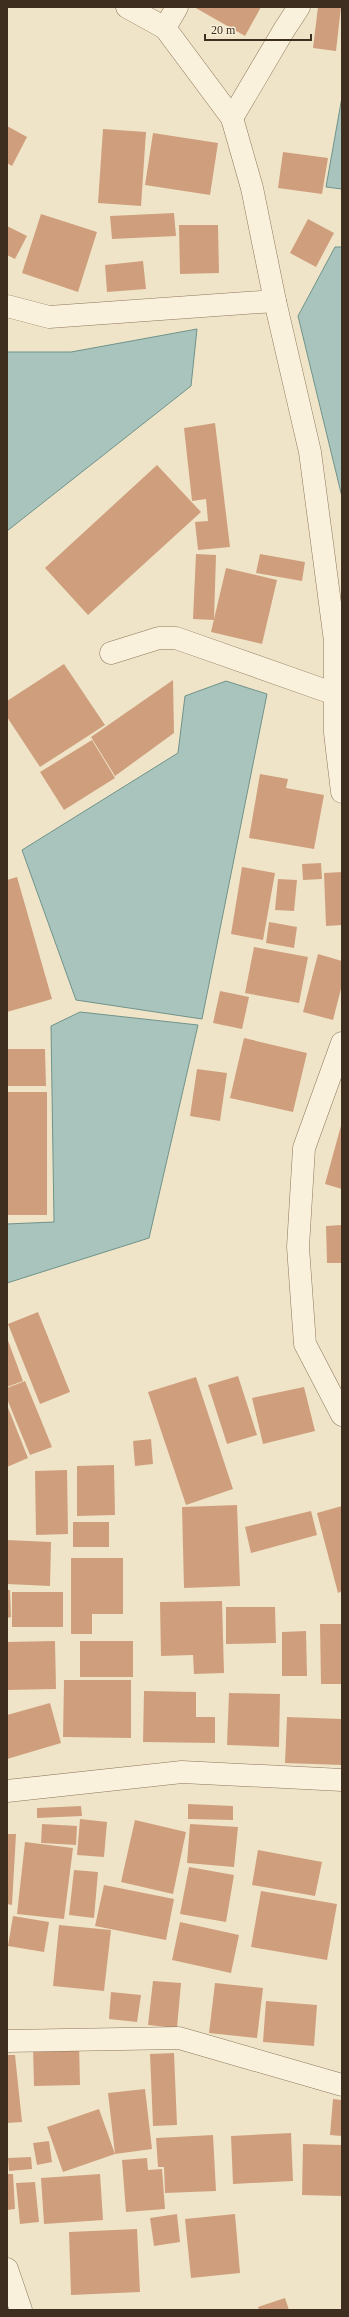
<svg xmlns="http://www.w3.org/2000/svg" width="349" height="2317" font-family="Georgia,serif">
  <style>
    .water { fill: #a9c4bc; stroke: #6f938a }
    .building { fill: #cf9f7d }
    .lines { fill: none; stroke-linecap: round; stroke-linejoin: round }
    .minor-casing { stroke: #8d765c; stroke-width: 23 }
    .minor { stroke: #faf1dc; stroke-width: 22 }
  </style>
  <rect width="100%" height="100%" fill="#f0e4c8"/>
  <!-- water -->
  <g class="water">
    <path d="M342,97V189L326,187Z"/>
    <path d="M335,247H342V497L298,316Z"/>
    <path d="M197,329L191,386L7,531V352H71Z"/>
    <path d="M226,681L267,694L202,1019L76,1000L22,850L178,753L185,696Z"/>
    <path d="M80,1012L198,1025L149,1238L7,1283V1224L54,1222L51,1026Z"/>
  </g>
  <!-- building -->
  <g class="building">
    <path d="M194,7H261L245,36Z"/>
    <path d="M318,7H341L336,51L313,48Z"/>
    <path d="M7,126L27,137L12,166L7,163Z"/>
    <path d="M103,129L146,132L141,206L98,203Z"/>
    <path d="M153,133L218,143L210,195L145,185Z"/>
    <path d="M283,152L328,158L322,194L278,188Z"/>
    <path d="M174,213L176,236L112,239L110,216Z"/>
    <path d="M41,214L97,232L78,292L22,273Z"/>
    <path d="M308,219L334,233L316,267L290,253Z"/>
    <path d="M179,225H218L219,273L180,274Z"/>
    <path d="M7,226L27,236L15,259L7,255Z"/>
    <path d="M143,261L146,289L107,292L105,265Z"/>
    <path d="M215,423L230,547L198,550L195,522L208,521L206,499L192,501L184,428Z"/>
    <path d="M157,465L201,512L88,615L45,568Z"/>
    <path d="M196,554L216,555L214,620L193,619Z"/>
    <path d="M260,554L305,562L302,581L256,573Z"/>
    <path d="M226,568L277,580L262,644L211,632Z"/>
    <path d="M64,664L105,725L40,767L7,717V701Z"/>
    <path d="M173,680L174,733L115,776L91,737Z"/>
    <path d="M92,740L115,778L64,810L40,772Z"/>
    <path d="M260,774L288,779L286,788L324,795L314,849L249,838Z"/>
    <path d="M321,863L322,879L303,880L302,864Z"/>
    <path d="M242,867L275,873L263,940L231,934Z"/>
    <path d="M342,872V925L326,926L324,873Z"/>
    <path d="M17,877L52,999L7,1012V880Z"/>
    <path d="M278,879L297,880L294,911L275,910Z"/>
    <path d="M269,922L297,927L294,948L266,943Z"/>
    <path d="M254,947L308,957L299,1003L245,993Z"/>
    <path d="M318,954L342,961V985L333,1020L303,1012Z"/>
    <path d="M220,991L249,997L242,1029L213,1023Z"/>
    <path d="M244,1038L307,1053L293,1112L230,1098Z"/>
    <path d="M7,1049H45L46,1086H7Z"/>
    <path d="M197,1069L227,1073L220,1121L190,1116Z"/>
    <rect x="7" y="1092" width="40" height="123"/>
    <path d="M342,1122V1189L325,1184Z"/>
    <path d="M342,1225V1263H327L326,1226Z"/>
    <path d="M38,1312L70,1392L40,1404L8,1324Z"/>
    <path d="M7,1338L23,1381L7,1387Z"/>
    <path d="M238,1376L257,1435L227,1444L208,1385Z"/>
    <path d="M196,1377L233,1489L186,1505L148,1392Z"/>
    <path d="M25,1381L52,1447L30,1455L7,1399V1388Z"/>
    <path d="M304,1387L315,1431L263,1444L252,1398Z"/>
    <path d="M7,1405L28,1458L7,1467Z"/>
    <path d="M151,1439L153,1464L135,1466L133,1441Z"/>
    <path d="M114,1465L115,1515L77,1516V1466Z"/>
    <path d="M67,1470L68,1534L36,1535L35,1471Z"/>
    <path d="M237,1505L240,1586L184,1588L182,1507Z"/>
    <path d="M342,1506V1591L338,1593L317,1513Z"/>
    <path d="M311,1511L317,1535L251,1553L245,1527Z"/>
    <rect x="73" y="1522" width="36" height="25"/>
    <path d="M7,1540L51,1542L50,1586L7,1584Z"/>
    <path d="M71,1558H123V1614H92V1634H71Z"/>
    <path d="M7,1590H10L11,1617L7,1618Z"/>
    <rect x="12" y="1592" width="51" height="35"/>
    <path d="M222,1601L224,1673L194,1674L193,1655L161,1656L160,1602Z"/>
    <path d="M226,1607H275L276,1643L226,1644Z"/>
    <path d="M320,1624H342V1684H321Z"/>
    <path d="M306,1631L307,1676H282V1632Z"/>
    <path d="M55,1641L56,1689L7,1690V1642Z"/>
    <rect x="80" y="1641" width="53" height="36"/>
    <path d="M64,1680H131V1738L63,1737Z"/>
    <path d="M144,1691L196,1692V1717H215V1743L143,1742Z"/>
    <path d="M229,1693L280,1694L279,1747L227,1745Z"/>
    <path d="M50,1703L61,1743L7,1759V1715Z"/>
    <path d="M287,1717L342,1719V1765L285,1763Z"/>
    <path d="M188,1804L233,1806V1820L188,1819Z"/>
    <path d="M81,1806L82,1816L37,1818V1808Z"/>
    <path d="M80,1819L107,1822L104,1857L77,1855Z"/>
    <path d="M135,1820L186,1832L173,1894L121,1882Z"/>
    <path d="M42,1824L77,1826L76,1845L41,1843Z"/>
    <path d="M190,1824L238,1827L234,1867L187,1863Z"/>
    <path d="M7,1834H16L12,1905L7,1904Z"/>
    <path d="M25,1842L73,1848L64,1919L17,1914Z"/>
    <path d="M258,1850L322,1862L315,1896L252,1885Z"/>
    <path d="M189,1867L234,1875L226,1922L180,1914Z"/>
    <path d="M74,1870L98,1872L94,1918L69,1915Z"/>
    <path d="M104,1885L174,1899L166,1940L95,1926Z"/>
    <path d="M261,1891L337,1904L327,1960L251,1947Z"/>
    <path d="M13,1916L49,1922L44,1952L8,1946Z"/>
    <path d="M180,1922L239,1935L231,1973L172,1960Z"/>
    <path d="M59,1925L111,1930L104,1991L53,1986Z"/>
    <path d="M153,1981L181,1983L177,2028L148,2025Z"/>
    <path d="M215,1983L263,1988L257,2038L209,2033Z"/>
    <path d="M111,1992L141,1995L137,2022L109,2019Z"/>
    <path d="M266,2001L317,2005L314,2046L263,2042Z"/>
    <path d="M79,2043L80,2085L34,2086L33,2045Z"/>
    <path d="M174,2053L177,2125L153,2126L150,2054Z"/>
    <path d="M7,2055H15L22,2122L7,2123Z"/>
    <path d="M145,2089L152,2149L115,2154L108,2093Z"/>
    <path d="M333,2099L342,2100V2136L330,2135Z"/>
    <path d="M99,2109L115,2154L63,2172L47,2127Z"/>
    <path d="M291,2133L293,2181L233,2184L231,2136Z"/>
    <path d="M213,2135L216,2191L165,2193L164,2167H158L156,2138Z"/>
    <path d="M49,2141L52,2162L37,2165L33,2143Z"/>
    <path d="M303,2144L342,2145V2196L302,2195Z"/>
    <path d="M31,2157L32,2169L9,2171L8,2158Z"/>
    <path d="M147,2158L148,2170L162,2169L165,2209L126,2212L122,2160Z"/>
    <path d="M7,2174H13L15,2209L7,2210Z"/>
    <path d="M100,2174L103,2220L44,2224L41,2178Z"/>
    <path d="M35,2182L39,2222L20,2224L16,2183Z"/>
    <path d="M177,2214L180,2242L154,2246L150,2218Z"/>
    <path d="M235,2214L240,2273L191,2278L185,2219Z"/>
    <path d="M137,2229L140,2292L71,2295L69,2232Z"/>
    <path d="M285,2298L289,2310H259L258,2307Z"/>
  </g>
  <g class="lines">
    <!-- minor casing -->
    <g class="minor-casing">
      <g id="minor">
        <path d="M127,7L165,28L232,118L252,188L275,301L310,452L335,641V733L342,792"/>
        <path d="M165,28L177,7"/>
        <path d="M232,118L284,30L299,7"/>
        <path d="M7,306L49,317L275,301"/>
        <path d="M111,653L159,638H176L335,694"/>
        <path d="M342,1043L304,1148L298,1247L305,1344L342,1415"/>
        <path d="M7,1791L182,1772L342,1780"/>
        <path d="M7,2041L179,2038L342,2085"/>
        <path d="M7,2269L21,2310"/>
      </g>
    </g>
    <!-- minor -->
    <use href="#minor" class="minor"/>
  </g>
  <!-- border -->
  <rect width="349" height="2317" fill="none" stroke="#3d2e20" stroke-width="16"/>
  <!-- scale -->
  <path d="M205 34v6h106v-6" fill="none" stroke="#3d2e20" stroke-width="2"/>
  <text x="211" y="34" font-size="12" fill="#3d2e20" stroke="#f7eed8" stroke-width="3" paint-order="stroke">20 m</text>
</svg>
